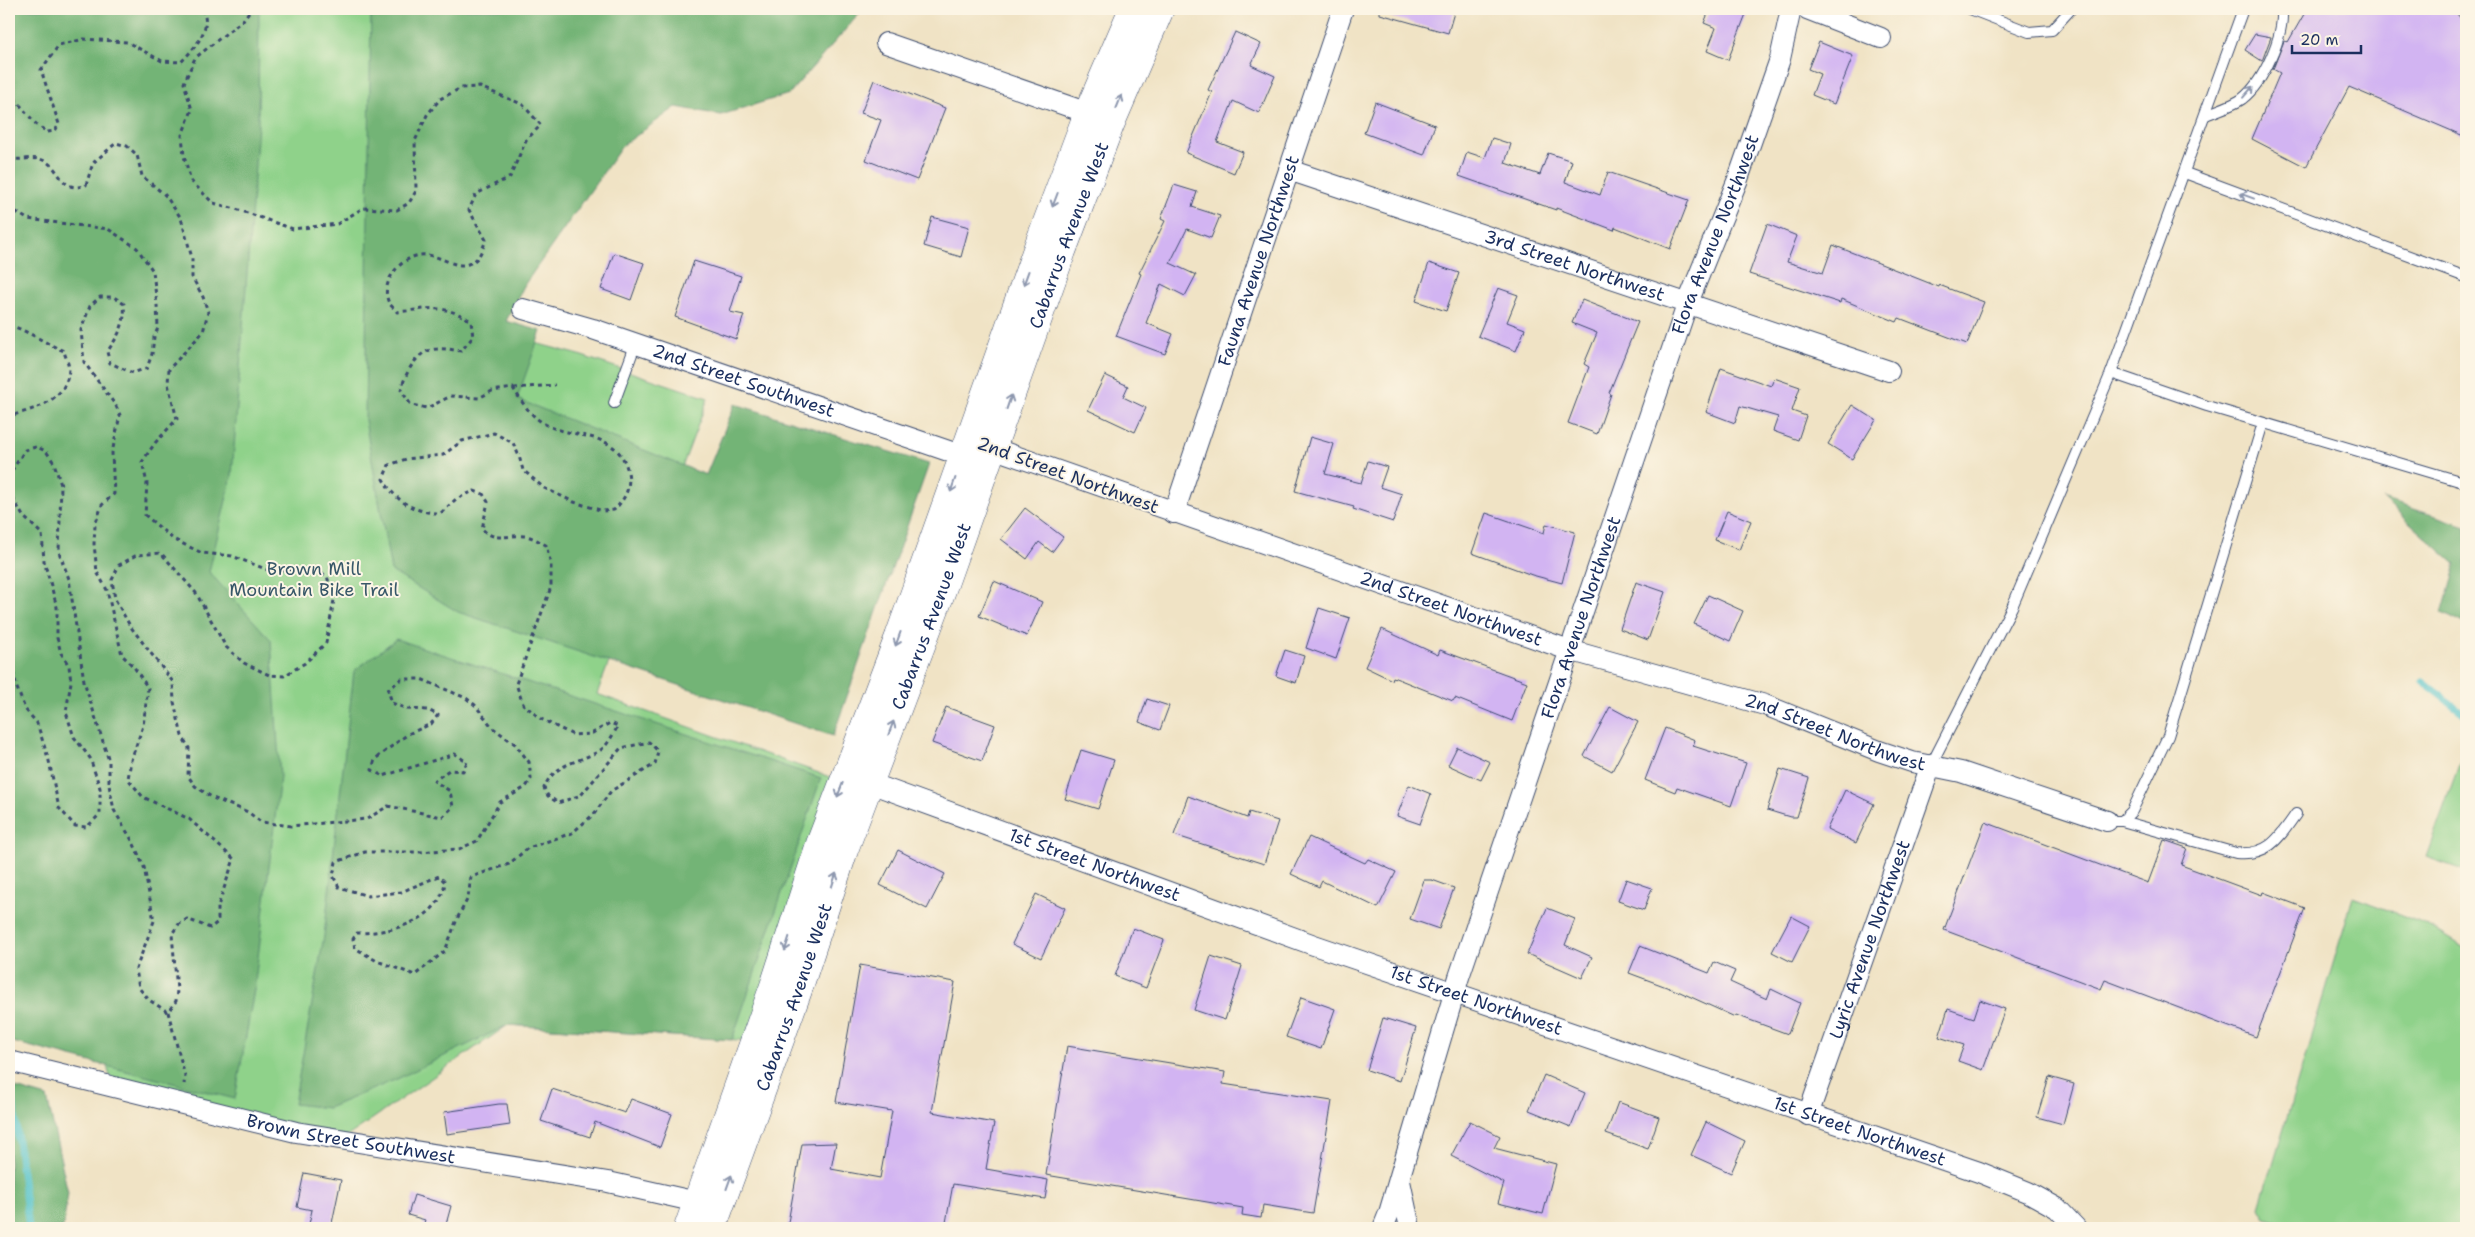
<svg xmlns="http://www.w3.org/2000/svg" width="2475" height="1237" font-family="'Shantell Sans',sans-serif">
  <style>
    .green { fill: #8fd28a; stroke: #558074 }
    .forest { fill: #73b476; stroke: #47726a }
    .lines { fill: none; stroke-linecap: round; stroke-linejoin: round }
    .stream { stroke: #55c3ca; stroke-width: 7 }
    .building { fill: #d2b4f2 }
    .lane-casing { stroke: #3b4a6d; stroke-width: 12 }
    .street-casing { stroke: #3b4a6d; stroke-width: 22 }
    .secondary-casing { stroke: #3b4a6d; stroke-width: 29 }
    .path { stroke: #3b4a6d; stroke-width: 3; stroke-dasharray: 4 4; stroke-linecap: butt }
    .lane { stroke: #fff; stroke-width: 10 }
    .street { stroke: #fff; stroke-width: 20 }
    .secondary { stroke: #fff; stroke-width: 28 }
    .oneway { stroke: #8d97ae }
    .labels { text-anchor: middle; stroke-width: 4; stroke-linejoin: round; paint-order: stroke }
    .street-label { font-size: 18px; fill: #1b2f5e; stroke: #fcf5e5 }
    .park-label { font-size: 18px; fill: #385869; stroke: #fcf5e5 }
  </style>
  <rect width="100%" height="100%" fill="#fcf5e5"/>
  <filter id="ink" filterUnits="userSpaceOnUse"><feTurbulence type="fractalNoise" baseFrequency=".02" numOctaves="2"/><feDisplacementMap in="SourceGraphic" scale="10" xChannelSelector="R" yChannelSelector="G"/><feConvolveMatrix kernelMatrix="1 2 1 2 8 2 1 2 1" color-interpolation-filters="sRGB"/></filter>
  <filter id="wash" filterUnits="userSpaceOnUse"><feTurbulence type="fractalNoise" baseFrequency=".0096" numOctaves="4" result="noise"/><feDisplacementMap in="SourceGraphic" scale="20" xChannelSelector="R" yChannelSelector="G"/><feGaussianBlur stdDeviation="1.12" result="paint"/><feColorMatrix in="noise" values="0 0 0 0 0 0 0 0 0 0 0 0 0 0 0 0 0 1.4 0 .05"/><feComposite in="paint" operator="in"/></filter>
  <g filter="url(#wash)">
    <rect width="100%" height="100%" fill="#f0e3c5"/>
    <!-- green -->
    <g class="green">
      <path d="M9,9H477L491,331L576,354L708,398L597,694L844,782L754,1041L508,1025L342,1140L113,1087L41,835Z"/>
      <path d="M2466,745V871L2426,857Z"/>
      <path d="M2353,897L2423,923L2466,949V1228H2300L2266,1218L2260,1207Z"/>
    </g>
    <!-- forest -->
    <g class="forest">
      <path d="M9,9H259L258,125L232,475L209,572L271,640L280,777L254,990L235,1099L9,1041Z"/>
      <path d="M371,9H852L860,13L789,94L721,115L676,107L622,146L525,284L506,321L541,331L517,399L706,475L735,404L929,464L833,736L458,612L391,571L365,420Z"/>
      <path d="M2383,499L2466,526V625L2442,613L2456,564Z"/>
      <path d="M396,639L821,778L732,1040L508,1025L397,1079L328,1108L294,1104L324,936L354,671Z"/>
      <path d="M9,1086L47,1097L68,1193L63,1228H9Z"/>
    </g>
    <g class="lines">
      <!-- stream -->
      <g class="stream">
        <path d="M2423,682L2466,715"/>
        <path d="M11,1084L29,1228"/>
      </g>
    </g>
    <g id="blocks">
      <!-- building -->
      <g class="building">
        <path d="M1380,9H1455L1448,33L1380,14Z"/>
        <path d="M1710,9H1734L1746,14L1728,60L1707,51L1716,28L1704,23Z"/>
        <path d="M2307,9H2453L2466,25V137L2349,87L2306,167L2252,139L2280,73L2273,69L2284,41L2288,42Z"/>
        <path d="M1235,32L1261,44L1251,65L1275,76L1259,113L1233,101L1217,142L1243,152L1234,173L1186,153L1212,92L1208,90Z"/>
        <path d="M2255,34L2271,37L2262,61L2245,50Z"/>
        <path d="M1819,42L1853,56L1834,104L1812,95L1820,74L1808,69Z"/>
        <path d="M874,80L945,108L917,180L866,160L881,120L861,113Z"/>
        <path d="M1375,102L1435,125L1424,155L1364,133Z"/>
        <path d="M1492,138L1511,144L1505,163L1540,175L1548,153L1572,161L1565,182L1600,195L1608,172L1689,200L1670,249L1615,227L1614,230L1556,208V210L1459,176L1467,152L1485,158Z"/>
        <path d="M1174,185L1197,192L1192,207L1220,216L1211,238L1187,229L1170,263L1196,275L1185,296L1161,284L1146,323L1173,334L1165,354L1116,336L1141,274L1139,273L1165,221L1161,219Z"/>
        <path d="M932,217L969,227L961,257L924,246Z"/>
        <path d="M1767,224L1797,236L1787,262L1823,273L1833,245L1939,287V285L1984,302L1967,344L1899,318L1897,322L1841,299L1840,303L1749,274Z"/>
        <path d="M614,253L644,263L631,300L601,289Z"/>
        <path d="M694,261L741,276L730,312L744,315L736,339L675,317Z"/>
        <path d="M1429,263L1459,273L1446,311L1416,301Z"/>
        <path d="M1498,288L1518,295L1507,322L1525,329L1516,351L1478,336Z"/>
        <path d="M1582,300L1638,322L1609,393L1611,394L1597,434L1568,423L1589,367L1584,364L1597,333L1572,323Z"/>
        <path d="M1721,368L1771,386L1774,378L1800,387L1792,411L1806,416L1798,440L1773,431L1778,417L1740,406L1735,423L1706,412Z"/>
        <path d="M1105,375L1128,386L1123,397L1146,408L1135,432L1088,410Z"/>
        <path d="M1852,405L1876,420L1852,459L1828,444Z"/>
        <path d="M1310,437L1334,444L1325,474L1361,483L1368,461L1387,467L1380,487L1402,494L1393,522L1353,509L1354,507L1295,491Z"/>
        <path d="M1025,508L1063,537L1052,552L1039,542L1027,559L1001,539Z"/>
        <path d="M1727,511L1751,521L1739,550L1715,540Z"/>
        <path d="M1486,513L1544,533L1546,524L1575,532L1562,583L1532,575L1472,553Z"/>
        <path d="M994,581L1042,602L1027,636L979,616Z"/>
        <path d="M1636,582L1665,592L1648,640L1620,629Z"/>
        <path d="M1708,595L1743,611L1730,641L1694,624Z"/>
        <path d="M1319,608L1350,618L1336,659L1306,648Z"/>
        <path d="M1382,629L1438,655L1440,650L1527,682L1512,721L1455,698L1453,701L1393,677L1392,680L1365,667Z"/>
        <path d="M1285,650L1304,656L1296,683L1276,676Z"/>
        <path d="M1147,699L1169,706L1160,730L1139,722Z"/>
        <path d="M946,707L995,725L982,761L932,743Z"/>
        <path d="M1610,707L1638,722L1612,771L1584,756Z"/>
        <path d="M1665,728L1695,740L1693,746L1746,763L1731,806L1677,787L1675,792L1645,780Z"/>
        <path d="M1457,747L1490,762L1481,780L1448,765Z"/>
        <path d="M1081,750L1114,760L1098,809L1065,799Z"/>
        <path d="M1780,769L1809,778L1797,817H1790L1767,810Z"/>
        <path d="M1409,785L1431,794L1420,824L1397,816Z"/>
        <path d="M1845,790L1874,804L1856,843L1827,829Z"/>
        <path d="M1188,796L1247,818L1249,812L1278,821L1264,864L1174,835Z"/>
        <path d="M1985,822L2148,883L2164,840L2187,848L2181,865L2262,895L2263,892L2305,908L2256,1037L2105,980L2101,989L1944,930Z"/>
        <path d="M1309,837L1365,863L1368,859L1396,872L1378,908L1322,881L1319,887L1291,874Z"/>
        <path d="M898,850L945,874L927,909L880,885Z"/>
        <path d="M1626,879L1652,888L1644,910L1618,901Z"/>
        <path d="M1424,880H1432L1454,888L1439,929L1410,919Z"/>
        <path d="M1036,894L1065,908L1041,958L1012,944Z"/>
        <path d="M1547,908L1575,919L1565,945L1592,957L1582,978L1527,954Z"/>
        <path d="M1791,916L1810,926L1792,962L1772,952Z"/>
        <path d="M1133,928L1164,940L1146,988L1115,976Z"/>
        <path d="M1640,946L1709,973L1714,962L1735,971L1730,982L1767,999L1771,989L1800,1003L1788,1034L1736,1015L1735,1017L1680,992L1629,973Z"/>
        <path d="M1211,956L1242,966L1225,1020L1194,1010Z"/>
        <path d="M860,965L955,982L932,1112L994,1123L986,1169L1048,1180L1045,1199L953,1184L945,1228H787L802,1144L836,1143L831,1169L880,1178L892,1111L836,1102Z"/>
        <path d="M1301,997L1335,1009L1321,1049L1286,1037Z"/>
        <path d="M1980,1000L2005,1009L1983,1070L1958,1061L1964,1045L1939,1037L1948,1009L1974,1018Z"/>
        <path d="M1383,1018L1416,1028L1400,1081L1367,1070Z"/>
        <path d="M1067,1046L1225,1072L1223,1084L1332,1101L1313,1213L1263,1205L1261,1218L1242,1215L1243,1208L1046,1175Z"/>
        <path d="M1544,1075L1585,1093L1571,1127L1529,1110Z"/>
        <path d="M2049,1077L2074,1084L2063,1124L2037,1117Z"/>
        <path d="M552,1089L625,1113L631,1099L672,1114L660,1147L595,1122L590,1137L541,1121Z"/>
        <path d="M1618,1102L1659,1117L1648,1149L1606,1134Z"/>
        <path d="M499,1104H507L510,1125L447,1134L444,1112Z"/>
        <path d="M1470,1121L1500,1136L1494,1148L1556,1164L1543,1214L1498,1203L1504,1183L1451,1156Z"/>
        <path d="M1706,1122L1745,1141L1731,1173L1691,1155Z"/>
        <path d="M304,1173L341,1180L331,1228L309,1224L312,1210L297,1207Z"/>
        <path d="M414,1195L451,1206L445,1228H422L425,1220L408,1215Z"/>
      </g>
    </g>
  </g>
  <g filter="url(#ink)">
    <use href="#blocks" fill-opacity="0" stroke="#3b4a6d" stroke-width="1"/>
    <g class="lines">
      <!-- lane casing -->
      <g class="lane-casing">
        <g id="lane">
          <path d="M1970,9L2029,32L2052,30L2071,9"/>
          <path d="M2206,115C2217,110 2232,106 2242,99C2264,82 2284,36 2282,9"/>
          <path d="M2185,173L2466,277"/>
          <path d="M2111,373L2207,406L2466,483"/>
          <path d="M614,403L636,343"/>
          <path d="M1931,765L2012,607L2111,373L2243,9"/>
          <path d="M2107,821H2122L2132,811L2168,736L2263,423"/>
          <path d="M2122,821L2236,853C2269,856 2279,838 2296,814"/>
        </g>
      </g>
      <!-- street casing -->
      <g class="street-casing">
        <g id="street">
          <path d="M1807,9L1881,38"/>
          <path d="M886,43L1088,113L1094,116L1097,122"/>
          <path id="s1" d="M1289,170L1889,371"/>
          <path id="s2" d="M523,309L593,329L963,456"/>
          <path id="s3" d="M981,444L1569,650L1765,705L1879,751L1912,762L1961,772L2107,821"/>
          <path id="s4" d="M1174,513L1343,9"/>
          <path id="s5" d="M870,783L1314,945L1979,1172L2028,1192L2057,1208L2076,1228"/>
          <path id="s6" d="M9,1061L296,1132L608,1182L697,1202"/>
          <path id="s7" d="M1808,1115L1931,765"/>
          <path d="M1400,1181L1410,1228"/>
          <path id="s8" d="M1383,1228L1389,1213L1459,977L1687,305L1738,179L1780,59L1791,9"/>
        </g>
      </g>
      <!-- secondary casing -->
      <g class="secondary-casing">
        <g id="secondary">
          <path d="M688,1228L775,983L820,844L899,637L1040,241L1088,113L1133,9"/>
          <path id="s9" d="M712,1228L798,990L844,850L939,598L1062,251L1110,125L1160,9"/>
        </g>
      </g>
      <!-- path -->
      <g class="path">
        <path d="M9,92L36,124L47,132L55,131L59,124L41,70L59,45L84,39L127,42L162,61L181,62C193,50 215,26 201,9"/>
        <path d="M9,158C20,162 33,155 45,161C62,170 61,194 86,185L93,163L116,143L127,146L137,155L142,176L165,195L181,218L192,258V277L203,297L208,312L203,332L169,369L168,384L177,419L155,443L142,462L147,483L145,515L173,539L202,553L232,556L268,570L312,571L327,576L334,600L326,643L305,663L284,676L269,675L244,663L226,647L196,593L161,553L137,555L119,565L112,580L115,599L130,626L173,682L174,702L182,736L189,748L188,776L195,786L213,798L248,812L261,822L291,826L367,819L388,806L442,817L453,807L450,791L434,781L449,770L463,771L467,762L455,754L383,776L372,770L375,759L408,734L431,724L438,715L428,710L407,709L392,703L388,690L401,679H421L466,698L475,705L493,728L515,744L529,762L531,779L526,787L500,802L477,841L459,849L419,852H365L336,862L333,876L339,887L368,896L401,892L439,876L445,882C440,922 390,933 357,933L353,939L355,948L377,961L415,975L445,951L457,919L468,898L471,877L509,864L528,848L572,833L594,814L611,791L655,764L658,751L649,742L621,748L581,795L558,803L548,796L544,788C554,763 578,763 599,751C607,747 613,734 618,726L610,723L591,734L573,735L541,719L523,704L516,684L551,587V564L546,545C540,542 531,536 524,536C508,534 496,543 482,529L488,502L483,494L474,491L456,499L441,513C415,513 396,502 383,479L389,465L406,459L443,455L462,441L494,433L513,443L519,456L523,470L544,488L574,502L603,511L614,510C625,499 631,488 628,472C618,428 573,441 543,423C529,414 522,402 513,388L492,391L479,398L451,396L427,408L411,405L401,390C405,374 417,349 437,349C445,348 453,350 461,351L473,337L471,321C442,303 429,309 397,312C395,309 391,306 389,303C379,283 400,258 420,255C438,253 454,269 468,264C479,261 482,250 486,240L469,210L476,194L510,177L526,140L541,125L522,104L480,87L461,88L440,99L427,115L415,141L416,191L409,203L397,210L363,208L337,224L293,229L236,209L213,203L191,181L184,156L182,135L192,110L184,83L195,58L243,20L251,9"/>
        <path d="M9,207L27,219L108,229L137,248L153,271L157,305L158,328L154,337L152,354L147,368L133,373L110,363L107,352C118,336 126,324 124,304L114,297H100L90,306L81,330L84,362L116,406L120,415L112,453L114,494L102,505L95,525L94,544L97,572L107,590L122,655L134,667L148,688L143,726L131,760L128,779L143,797L189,819L234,859L218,906V922L210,928L187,919L178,925L172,934L177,990L176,1001L168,1012L149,1000L139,988L136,969L154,921L144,867L133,842L114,810L109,785V761L84,681L69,579L59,552L61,485L54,463L46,451L36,447L25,450L9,475"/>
        <path d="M9,325C28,331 45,343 64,351C65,356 69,364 69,369C67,401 33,410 9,416"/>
        <path d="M514,388L555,385"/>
        <path d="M9,491L23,516L42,534L44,561L57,607V638L61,653L69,666L71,682L66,712L74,737L90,758L100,788V814L87,827L75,826L59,808L49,761L37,723L25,709L17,688L11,661L12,628L9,615"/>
        <path d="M168,1012L185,1076L184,1084"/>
      </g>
      <!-- lane -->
      <use href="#lane" class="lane"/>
      <!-- street -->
      <use href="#street" class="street"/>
      <!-- secondary -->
      <use href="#secondary" class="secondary"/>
    </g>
    <!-- one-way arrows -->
    <defs><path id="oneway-shaft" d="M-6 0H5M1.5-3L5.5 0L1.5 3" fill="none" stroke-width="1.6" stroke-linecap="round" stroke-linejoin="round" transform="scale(1.25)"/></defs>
    <g class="oneway">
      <use href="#oneway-shaft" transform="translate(2248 92) rotate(-49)"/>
      <use href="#oneway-shaft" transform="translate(1119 102) rotate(-68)"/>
      <use href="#oneway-shaft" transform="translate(2247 196) rotate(-160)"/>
      <use href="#oneway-shaft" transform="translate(1055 200) rotate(111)"/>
      <use href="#oneway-shaft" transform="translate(1026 278) rotate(110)"/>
      <use href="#oneway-shaft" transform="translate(1009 402) rotate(-71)"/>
      <use href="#oneway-shaft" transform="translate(953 485) rotate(109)"/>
      <use href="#oneway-shaft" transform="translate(898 639) rotate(110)"/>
      <use href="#oneway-shaft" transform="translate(891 728) rotate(-69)"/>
      <use href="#oneway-shaft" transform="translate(840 790) rotate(111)"/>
      <use href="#oneway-shaft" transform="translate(834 880) rotate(-72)"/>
      <use href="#oneway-shaft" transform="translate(787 944) rotate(108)"/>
      <use href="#oneway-shaft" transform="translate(729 1182) rotate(-70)"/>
    </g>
  </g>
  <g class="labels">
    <!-- street labels -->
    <g class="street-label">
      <text dy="6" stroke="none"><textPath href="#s8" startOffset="1048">Flora Avenue Northwest</textPath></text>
      <text dy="6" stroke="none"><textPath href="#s9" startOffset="1055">Cabarrus Avenue West</textPath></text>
      <text dy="6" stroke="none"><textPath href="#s4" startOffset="266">Fauna Avenue Northwest</textPath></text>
      <text dy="6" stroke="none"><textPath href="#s1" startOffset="301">3rd Street Northwest</textPath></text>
      <text dy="6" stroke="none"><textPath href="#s2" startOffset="232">2nd Street Southwest</textPath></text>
      <text transform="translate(1068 475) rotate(20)" y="6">2nd Street Northwest</text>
      <text dy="6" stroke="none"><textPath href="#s3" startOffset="498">2nd Street Northwest</textPath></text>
      <text dy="6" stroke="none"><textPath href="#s8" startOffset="642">Flora Avenue Northwest</textPath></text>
      <text dy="6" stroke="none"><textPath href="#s9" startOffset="650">Cabarrus Avenue West</textPath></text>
      <text dy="6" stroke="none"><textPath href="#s3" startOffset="902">2nd Street Northwest</textPath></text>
      <text dy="6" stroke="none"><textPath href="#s5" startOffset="239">1st Street Northwest</textPath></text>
      <text dy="6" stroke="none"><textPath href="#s7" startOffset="186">Lyric Avenue Northwest</textPath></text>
      <text dy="6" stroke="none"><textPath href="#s9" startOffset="245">Cabarrus Avenue West</textPath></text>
      <text dy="6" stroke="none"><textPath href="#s5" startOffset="644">1st Street Northwest</textPath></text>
      <text dy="6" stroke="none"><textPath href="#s5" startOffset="1049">1st Street Northwest</textPath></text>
      <text dy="6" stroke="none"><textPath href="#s6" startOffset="351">Brown Street Southwest</textPath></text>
    </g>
    <!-- park labels -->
    <g class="park-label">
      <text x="314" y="575">Brown Mill<tspan x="314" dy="21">Mountain Bike Trail</tspan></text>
    </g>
  </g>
  <!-- margin -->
  <rect width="2475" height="1237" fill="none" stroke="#fcf5e5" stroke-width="30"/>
  <!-- scale -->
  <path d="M2292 45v8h69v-8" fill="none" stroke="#1b2f5e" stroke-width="2.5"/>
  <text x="2300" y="45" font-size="15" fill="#1b2f5e" stroke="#fcf5e5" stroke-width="4" paint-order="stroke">20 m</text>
</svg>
